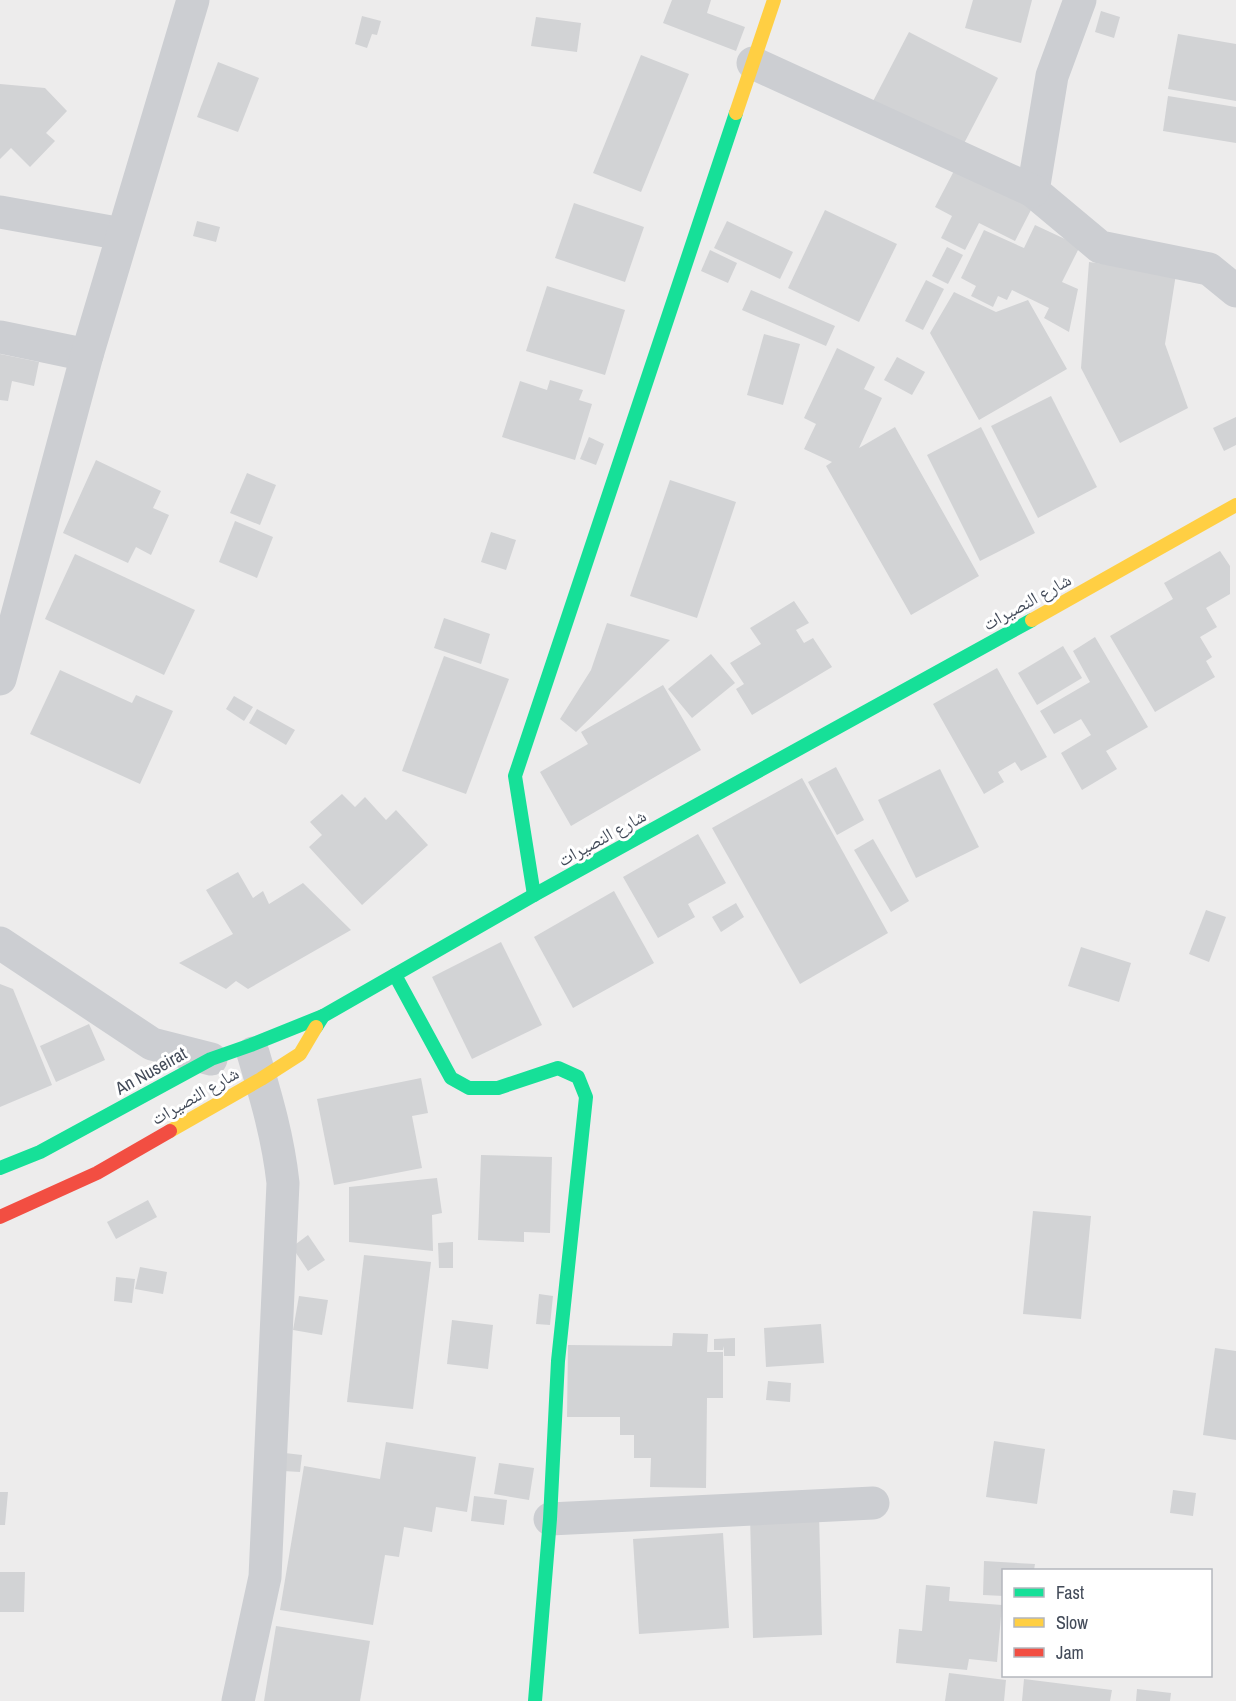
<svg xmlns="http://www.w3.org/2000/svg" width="1236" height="1701" font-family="'Archivo Narrow','Noto Naskh Arabic',sans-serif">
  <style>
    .building { fill: #d2d3d5 }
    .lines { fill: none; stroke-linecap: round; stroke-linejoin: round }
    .street { stroke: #ccced2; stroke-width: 33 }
    .fast { stroke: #16e098; stroke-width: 14 }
    .slow { stroke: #ffcf43; stroke-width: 14 }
    .jam { stroke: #f24e42; stroke-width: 14 }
    .labels { text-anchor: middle; stroke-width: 6; stroke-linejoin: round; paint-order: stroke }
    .street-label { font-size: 18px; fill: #434b59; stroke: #fff }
  </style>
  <rect width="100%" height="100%" fill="#edecec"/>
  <!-- building -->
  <g class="building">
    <path d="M672,0H711L707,13L745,27L736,51L663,23Z"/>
    <path d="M973,0H1032L1021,43L965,28Z"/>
    <path d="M1101,11L1120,17L1114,38L1095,32Z"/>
    <path d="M362,16L381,21L377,35L372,34L367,48L355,44Z"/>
    <path d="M536,17L581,23L577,52L531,46Z"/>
    <path d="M909,32L998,78L959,153L870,107Z"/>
    <path d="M1178,34L1236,44V101L1168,89Z"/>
    <path d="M641,55L689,74L641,192L593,173Z"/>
    <path d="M218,62L259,78L238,132L197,117Z"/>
    <path d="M0,84L45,88L67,111L46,133L55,141L30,167L11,148L0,159Z"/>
    <path d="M1168,96L1236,107V143L1163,131Z"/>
    <path d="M955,169L1032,208L1015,241L979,223L965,250L941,238L952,216L935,207Z"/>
    <path d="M574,203L644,227L625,282L555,258Z"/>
    <path d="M825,210L897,244L859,322L788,288Z"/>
    <path d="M197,221L220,227L216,242L193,236Z"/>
    <path d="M727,221L793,252L780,279L714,248Z"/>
    <path d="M1035,225L1080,246L1062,282L1078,289L1069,332L1044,318L1049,308L1012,290L1007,300L998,296L993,307L971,296L976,286L961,278L984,230L1024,248Z"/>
    <path d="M947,247L963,255L948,284L932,276Z"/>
    <path d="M710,250L737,263L728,283L701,271Z"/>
    <path d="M1089,262L1176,274L1165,344L1188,408L1120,443L1081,368Z"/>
    <path d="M926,280L944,289L923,330L905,321Z"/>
    <path d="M547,286L625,310L605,375L526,351Z"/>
    <path d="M751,290L835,326L826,346L742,310Z"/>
    <path d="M954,292L996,312L1028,300L1067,369L979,420L930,333Z"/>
    <path d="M764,334L800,344L783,405L747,395Z"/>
    <path d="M837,348L875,367L864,389L882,398L859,448L895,427L979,576L911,615L826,466L832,462L804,449L816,424L804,418Z"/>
    <path d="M0,354L39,362L34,386L12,381L8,401L0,400Z"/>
    <path d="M897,357L925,372L912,395L884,380Z"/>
    <path d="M550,380L583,390L579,400L592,404L575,460L502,437L520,381L547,390Z"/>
    <path d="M1051,396L1097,487L1038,518L991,426Z"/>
    <path d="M1236,417V445L1224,451L1213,428Z"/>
    <path d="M981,427L1035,533L980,561L927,455Z"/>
    <path d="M589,437L604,444L596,465L580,459Z"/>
    <path d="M96,460L161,491L153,508L169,515L151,555L136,547L128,563L63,533Z"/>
    <path d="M247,473L276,485L260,525L230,513Z"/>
    <path d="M670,480L736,502L697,618L630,596Z"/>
    <path d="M235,521L273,537L257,578L219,562Z"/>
    <path d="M491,532L516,540L506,570L481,562Z"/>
    <path d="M1220,551L1230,566V594L1206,608L1217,627L1200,637L1212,657L1206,661L1215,677L1155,712L1110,636L1173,599L1164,583Z"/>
    <path d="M75,554L195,610L164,675L45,619Z"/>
    <path d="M794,601L809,623L796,630L804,643L813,638L832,667L752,715L736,689L744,684L730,663L761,644L750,628Z"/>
    <path d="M444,618L490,634L481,664L434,648Z"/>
    <path d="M607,623L670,640L576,732L560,719L591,670Z"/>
    <path d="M1095,637L1148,727L1106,751L1117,769L1082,790L1061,753L1091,735L1081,719L1054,734L1040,711L1090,682L1073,651Z"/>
    <path d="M1063,646L1082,678L1037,705L1018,673Z"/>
    <path d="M711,654L735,683L692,718L668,689Z"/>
    <path d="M444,656L509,679L466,794L402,771Z"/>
    <path d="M997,668L1047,757L1021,771L1015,762L998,772L1004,782L984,794L933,704Z"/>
    <path d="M60,670L132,703L136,695L173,711L140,784L30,734Z"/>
    <path d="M663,685L701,750L571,826L540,772L588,744L581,732Z"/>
    <path d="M234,696L253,707L244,721L226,709Z"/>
    <path d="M257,709L295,730L286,745L249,723Z"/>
    <path d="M836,767L864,820L837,835L808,782Z"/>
    <path d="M940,769L979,847L916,878L878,800Z"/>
    <path d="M802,778L888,933L800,984L712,828Z"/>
    <path d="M342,794L355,807L365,797L386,820L396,810L428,845L362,905L309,847L322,835L310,822Z"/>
    <path d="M698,834L726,883L688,904L695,917L658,938L623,877Z"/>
    <path d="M873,839L909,901L891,912L854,850Z"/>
    <path d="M238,872L253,898L263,891L269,904L303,883L351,930L248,989L236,981L226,989L179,963L233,934L206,890Z"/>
    <path d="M614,891L654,963L573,1008L534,937Z"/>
    <path d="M736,903L744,917L721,932L712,917Z"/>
    <path d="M1206,910L1226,917L1209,962L1189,954Z"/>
    <path d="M501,942L542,1025L472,1059L432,977Z"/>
    <path d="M1081,947L1131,963L1119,1002L1068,986Z"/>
    <path d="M0,984L13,989L52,1085L0,1107Z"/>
    <path d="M89,1024L105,1060L56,1082L40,1046Z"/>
    <path d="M421,1078L428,1113L412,1116L422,1168L334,1185L317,1099Z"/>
    <path d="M481,1155L552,1157L550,1233L524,1232V1242L478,1240Z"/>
    <path d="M437,1178L442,1213L432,1215L433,1251L349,1242V1187Z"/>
    <path d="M148,1200L157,1217L116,1239L107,1222Z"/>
    <path d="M1033,1211L1091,1216L1081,1319L1023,1314Z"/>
    <path d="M308,1235L325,1260L308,1271L292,1247Z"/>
    <path d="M453,1242V1268H439L438,1243Z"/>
    <path d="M364,1255L431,1262L413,1409L347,1402Z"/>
    <path d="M140,1267L167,1272L163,1294L135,1289Z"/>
    <path d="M116,1277L135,1279L132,1303L114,1301Z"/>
    <path d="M539,1294L553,1296L550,1325L536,1324Z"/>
    <path d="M299,1296L328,1300L322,1335L293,1330Z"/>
    <path d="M452,1320L493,1325L488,1369L447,1364Z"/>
    <path d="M821,1324L824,1363L766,1367L764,1328Z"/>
    <path d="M673,1333L708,1334L707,1352H723V1398H707L706,1488L650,1487L651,1458H634V1435H620V1417H567L568,1345L672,1346Z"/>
    <path d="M735,1338V1356H724V1346L723,1350H714V1339Z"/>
    <path d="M1215,1348L1236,1351V1440L1203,1435Z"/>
    <path d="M768,1381L791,1383L790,1402L766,1400Z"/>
    <path d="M994,1441L1045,1449L1037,1504L986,1497Z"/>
    <path d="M386,1442L476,1457L467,1512L436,1507L432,1532L404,1527L399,1557L385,1555L373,1625L280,1610L304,1466L380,1479Z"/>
    <path d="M285,1453L302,1455L300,1472L283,1471Z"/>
    <path d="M499,1463L534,1468L529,1500L494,1494Z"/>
    <path d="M1173,1490L1196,1493L1193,1516L1170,1513Z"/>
    <path d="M0,1492H8L5,1525H0Z"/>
    <path d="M474,1496L507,1500L504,1525L471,1521Z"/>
    <path d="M819,1513L822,1635L753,1638L750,1515Z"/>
    <path d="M723,1533L729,1628L639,1634L633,1539Z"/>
    <path d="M984,1561L1035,1564L1034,1570H1004V1596L983,1595Z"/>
    <path d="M0,1572H25L24,1612H0Z"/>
    <path d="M926,1585L950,1587L949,1601L1002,1605L997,1662L969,1659L967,1670L896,1663L899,1629L922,1631Z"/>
    <path d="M276,1626L370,1641L360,1701H264Z"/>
    <path d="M949,1673L1006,1680L1004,1701H945Z"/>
    <path d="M1024,1679L1112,1690L1110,1701H1022Z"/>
    <path d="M1137,1689L1171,1693L1170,1701H1136Z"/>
  </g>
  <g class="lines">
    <!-- street -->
    <g class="street">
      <path d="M1080,0L1052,76L1033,191L1100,247L1209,269L1236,291"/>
      <path d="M753,63L1033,191"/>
      <path d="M0,212L122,234"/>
      <path d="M0,337L87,355"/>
      <path d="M0,679L87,355L193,0"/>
      <path d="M0,943L152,1044L211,1059"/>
      <path d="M550,1519L873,1503"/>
      <path d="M238,1701L265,1577L283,1183C278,1137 266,1097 253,1053"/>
    </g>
    <!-- fast -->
    <g class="fast">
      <path d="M534,895L515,776L736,113"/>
      <path d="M395,975L451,1078L469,1088H498L558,1068L578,1077L586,1097L558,1361L550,1519L535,1701"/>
      <path d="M316,1027L323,1016L534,895L1032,620"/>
      <path d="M0,1168L40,1152L211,1059L251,1045L323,1016"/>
    </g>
    <!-- slow -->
    <g class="slow">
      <path d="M736,113L774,0"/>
      <path d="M1032,620L1236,505"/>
      <path d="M170,1131L261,1079L300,1054L316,1027"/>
    </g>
    <!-- jam -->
    <path class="jam" d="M0,1217L97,1173L170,1131"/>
  </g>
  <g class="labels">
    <!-- street labels -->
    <g class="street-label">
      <text transform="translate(1027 602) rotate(-29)" y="6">شارع النصيرات</text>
      <text transform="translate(602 838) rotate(-29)" y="6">شارع النصيرات</text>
      <text transform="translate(151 1071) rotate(-29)" y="6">An Nuseirat</text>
      <text transform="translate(195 1096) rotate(-30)" y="6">شارع النصيرات</text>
    </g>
  </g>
  <!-- legend -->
  <rect x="1002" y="1569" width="210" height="108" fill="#ffffff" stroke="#b4b7bd" stroke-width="1.5"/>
  <rect x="1014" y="1588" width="30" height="9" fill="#16e098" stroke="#b4b7bd" stroke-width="1.5"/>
  <text x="1056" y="1599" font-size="18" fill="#434b59">Fast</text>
  <rect x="1014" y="1618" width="30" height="9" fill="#ffcf43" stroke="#b4b7bd" stroke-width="1.5"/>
  <text x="1056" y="1629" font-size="18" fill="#434b59">Slow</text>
  <rect x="1014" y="1648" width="30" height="9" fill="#f24e42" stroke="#b4b7bd" stroke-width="1.5"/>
  <text x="1056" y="1659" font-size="18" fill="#434b59">Jam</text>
</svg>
